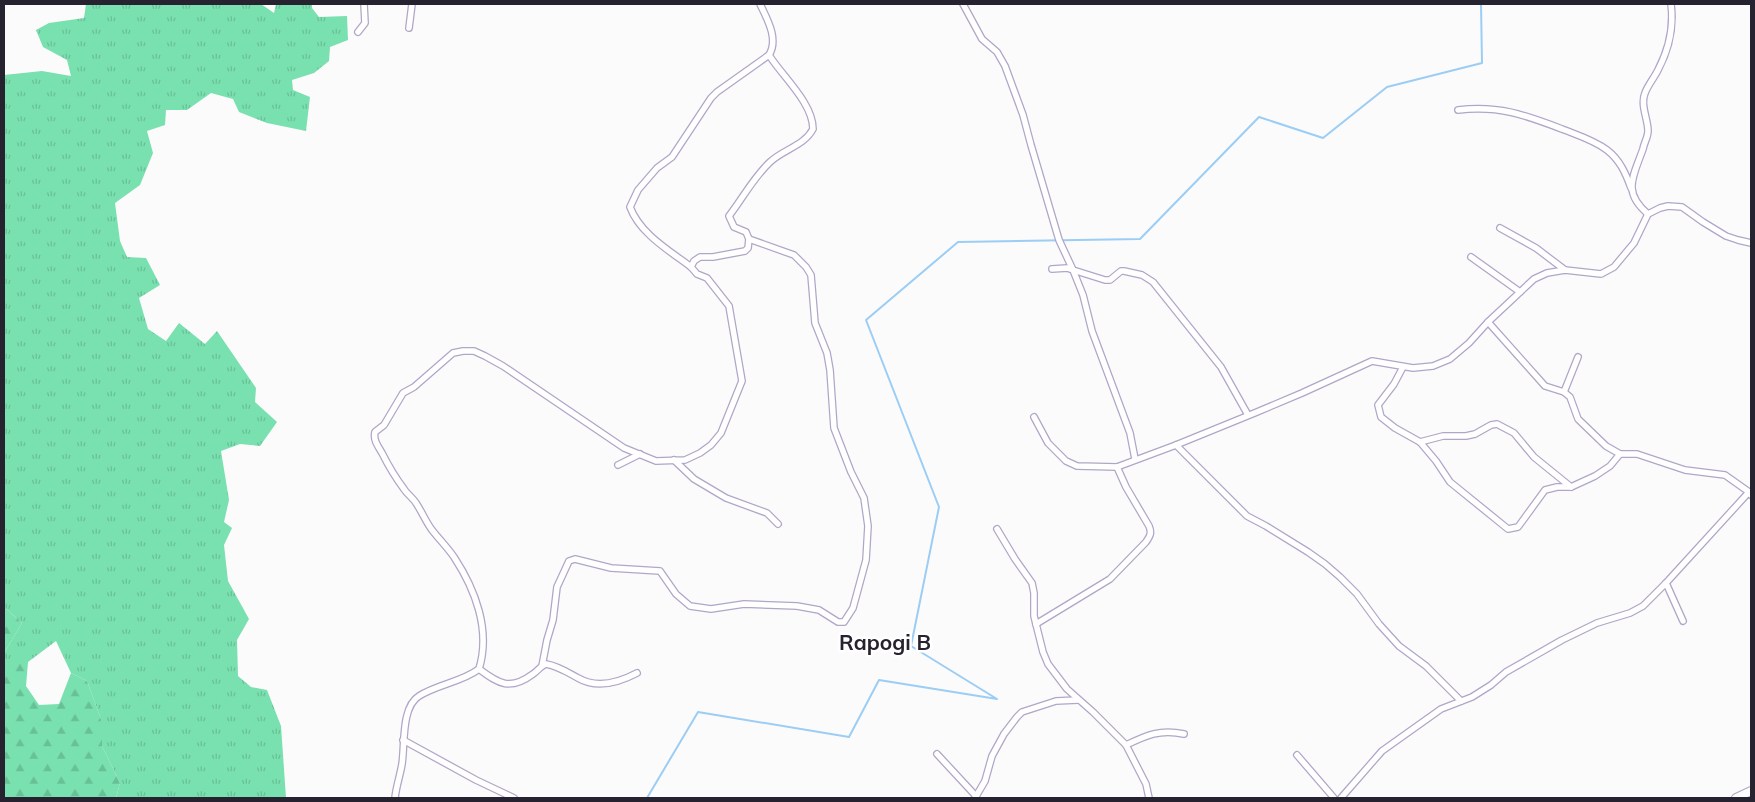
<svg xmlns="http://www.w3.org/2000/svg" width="1755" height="802" font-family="Mulish,sans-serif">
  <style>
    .grass { fill: url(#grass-tufts) }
    .forest { fill: url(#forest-firs) }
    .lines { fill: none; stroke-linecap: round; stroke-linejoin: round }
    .stream { stroke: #9ccdf4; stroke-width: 2 }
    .street-casing { stroke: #b0a6c7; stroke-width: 8 }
    .secondary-casing { stroke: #b0a6c7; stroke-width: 10 }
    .street { stroke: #fff; stroke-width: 5.5 }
    .secondary { stroke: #fff; stroke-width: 8 }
    .labels { text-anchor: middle; stroke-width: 5; stroke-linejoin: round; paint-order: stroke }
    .quarter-label { font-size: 21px; font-weight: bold; fill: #26222f; stroke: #fff }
  </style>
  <defs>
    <pattern id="grass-tufts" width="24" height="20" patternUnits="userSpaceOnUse" patternTransform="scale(1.25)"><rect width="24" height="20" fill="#79e0af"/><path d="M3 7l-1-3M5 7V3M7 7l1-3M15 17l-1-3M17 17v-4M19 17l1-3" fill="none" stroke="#68c097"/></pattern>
    <pattern id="forest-firs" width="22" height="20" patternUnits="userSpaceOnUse" patternTransform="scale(1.25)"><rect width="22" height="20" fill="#79e0af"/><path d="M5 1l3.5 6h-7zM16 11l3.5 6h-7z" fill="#68c097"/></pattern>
  </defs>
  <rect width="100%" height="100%" fill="#fbfbfb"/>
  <!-- grass -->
  <path class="grass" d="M86,4H261L274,13L276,4H312V8L319,17L347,16L348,40L330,47L329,61L314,73L292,80L293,90L310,97L306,131L267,123L239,112L233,99L211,93L187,110H166L165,125L147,131L153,153L140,185L115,203L120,241L127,257L146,258L160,285L139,298L148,329L166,341L179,323L205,344L217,331L256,388L255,402L277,422L260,446L240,444L221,451L229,500L224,522L232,528L224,545L228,581L249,619L237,640L238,676L251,687L267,690L281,726L286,798H116L120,783L102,746V722L87,681L71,673L56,641L28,662H4V653L22,623L4,607V75L42,71L71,76L67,60L43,47L36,30L49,23L84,18Z"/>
  <!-- forest -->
  <g class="forest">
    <path d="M4,607L22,623L4,653Z"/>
    <path d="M4,662H28L26,686L39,705L59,704L71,673L87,681L102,722V746L120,783L116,798H4Z"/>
  </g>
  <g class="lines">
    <!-- stream -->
    <path class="stream" d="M647,798L698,712L849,737L879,680L997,699L911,646L939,507L866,320L958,242L1140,239L1259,117L1323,138L1387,87L1482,63L1481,4"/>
    <!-- street casing -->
    <g class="street-casing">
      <g id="street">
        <path d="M963,4L982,39L997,52L1005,66L1023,115L1031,145L1059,240L1073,270L1105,280H1110L1121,271H1124L1142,275L1153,282L1221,367L1248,415"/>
        <path d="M409,28L412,4"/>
        <path d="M358,32L365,23L364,4"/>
        <path d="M1458,110C1499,105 1525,115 1562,129C1577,135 1594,140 1607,150C1620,160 1626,174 1631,188"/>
        <path d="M1648,214C1622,192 1633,177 1643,149C1644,143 1648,137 1648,131C1648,119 1640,105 1645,93C1648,85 1654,78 1658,70C1669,49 1674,27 1671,4"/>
        <path d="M1500,228L1536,248L1565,270"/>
        <path d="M1471,257L1520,292"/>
        <path d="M691,267C670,251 640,234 630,207L638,190L657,168L672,157L711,98L717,92L769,55C779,39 767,19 760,4"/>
        <path d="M1052,269L1067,268L1073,270L1083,295L1092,331L1130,433L1135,459"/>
        <path d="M1488,322L1545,386L1564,392L1570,397L1578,419L1606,446L1620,454H1637L1685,470L1725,475L1749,492"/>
        <path d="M1403,367L1394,384L1378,405L1381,417L1395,428L1420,442L1436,461L1450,482L1508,529L1518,527L1545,490L1557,487H1571L1595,476L1610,466L1620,454"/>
        <path d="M1564,392L1578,357"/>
        <path d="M1034,417L1048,443L1066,461L1077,466L1117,467L1176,445L1257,412L1302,393L1372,361L1413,368L1433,366L1450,359L1469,343L1488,322L1534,279L1547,273L1565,270L1601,274L1614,267L1634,243L1648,214L1660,208L1668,206L1682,207L1703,222L1726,236L1738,240L1751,243"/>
        <path d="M1420,442L1443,436H1466L1475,434L1491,425L1497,424L1514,433L1534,457L1571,487"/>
        <path d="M1176,445L1247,516L1266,526L1308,552L1325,564L1340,577L1357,594L1379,624L1399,646L1426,666L1461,701"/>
        <path d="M674,460L694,479L726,498L767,513L778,524"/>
        <path d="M618,465L640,454"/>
        <path d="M997,529L1015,559L1032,583L1034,593V616L1043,652L1048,664L1067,689L1093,712L1126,745L1146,784L1149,798"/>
        <path d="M1666,583L1683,621"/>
        <path d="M1036,624L1110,579L1146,542C1150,536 1152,533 1149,526L1126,487L1117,467"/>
        <path d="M542,666L547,640L553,620L557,587L569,561L575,559L611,568L660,571L676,594L690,606L711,609L744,604L797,606L819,610L838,622H844L853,608L866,560L868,526L864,498L851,472L834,428L830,370L827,353L815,323L811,275L806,267L794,255L749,239"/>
        <path d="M479,669C499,684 510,691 533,674C538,671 540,666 546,664C558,666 567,672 578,678C597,689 618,683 637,673"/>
        <path d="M403,740L476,780L514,798"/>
        <path d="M1126,745C1147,735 1160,729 1184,734"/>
        <path d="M937,754L975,795"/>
        <path d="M1297,755L1334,798"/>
        <path d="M395,798C396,787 400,776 402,764C405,745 401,707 419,696C438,684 462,682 479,669C491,630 475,589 454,557C447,547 439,539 432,530C426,522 422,512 416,503C413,498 407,494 404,489C395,477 388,465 382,453C378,446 373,440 375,432L384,425L403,393L414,387L453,353L463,351H474L485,356L503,366L624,448L656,461L685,460L700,453L711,445L721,433L742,381L729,306L707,278L697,274L691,267L694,261L700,257H713L745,251L748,248L749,239L746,232L734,227L729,216C743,198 753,178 770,162C784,149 804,146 813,129C813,103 782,76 769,55"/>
        <path d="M975,798L985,781L992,756L1004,734L1017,717L1022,712L1056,701L1078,700"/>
        <path d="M1341,798L1382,751L1441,709L1472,697L1491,685L1506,672L1562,640L1597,623L1630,613L1643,606L1666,583L1749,492L1751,495"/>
      </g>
    </g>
    <!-- secondary casing -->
    <g class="secondary-casing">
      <path id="secondary" d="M1736,798L1751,791"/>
    </g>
    <!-- street -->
    <use href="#street" class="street"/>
    <!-- secondary -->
    <use href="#secondary" class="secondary"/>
  </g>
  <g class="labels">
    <!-- quarter labels -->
    <g class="quarter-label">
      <text x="885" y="650">Rapogi B</text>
    </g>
  </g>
  <!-- border -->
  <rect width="1755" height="802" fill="none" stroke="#26222f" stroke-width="10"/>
</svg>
